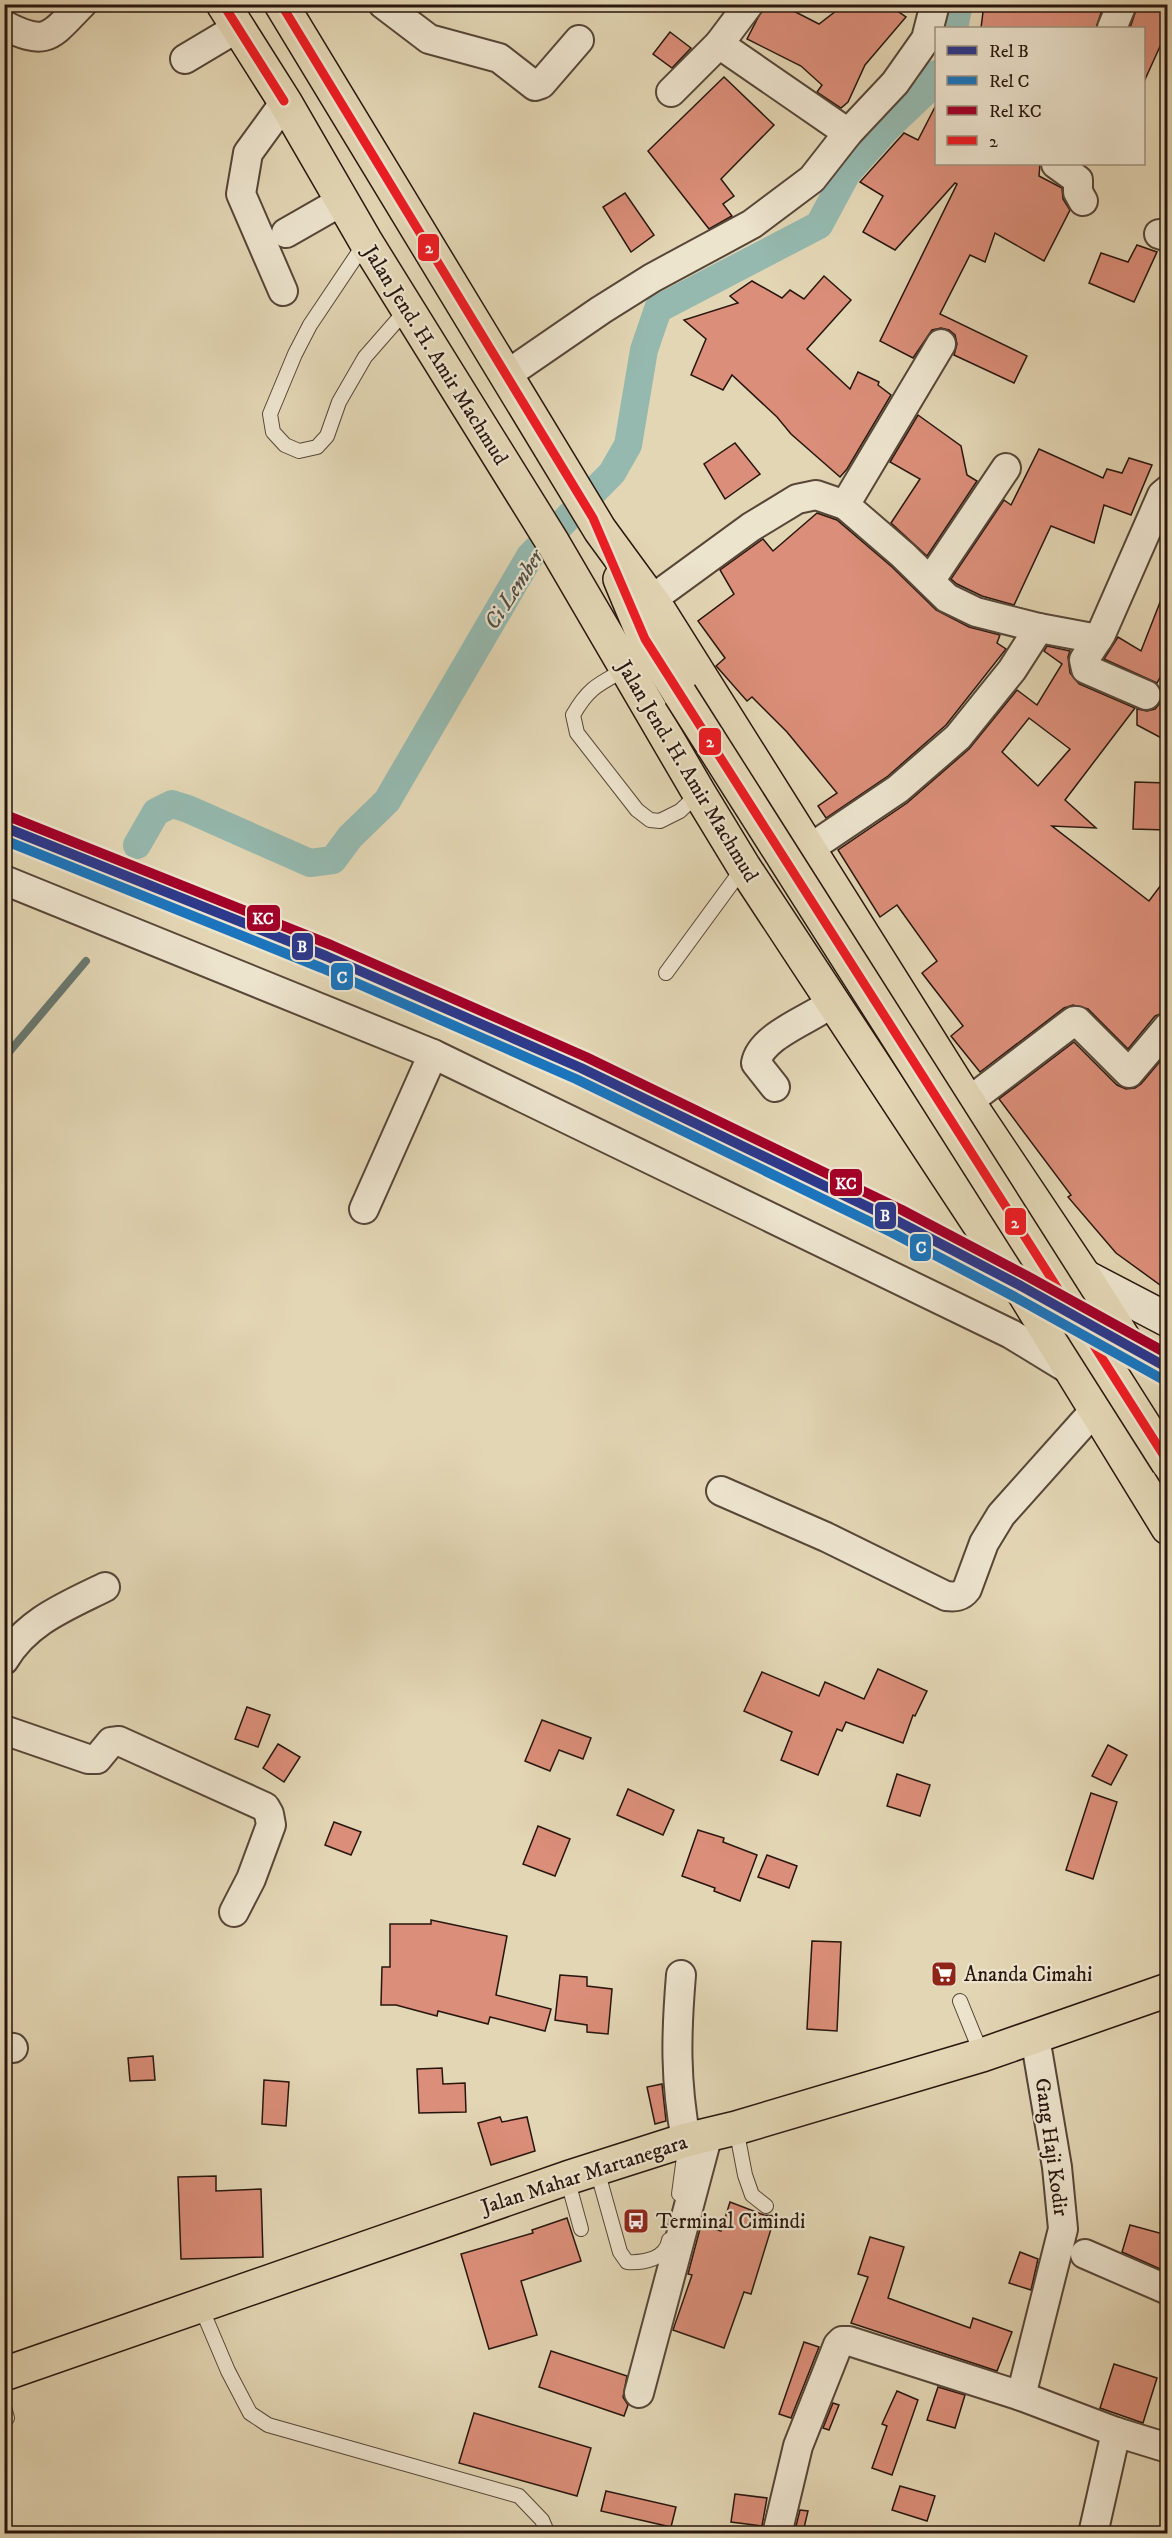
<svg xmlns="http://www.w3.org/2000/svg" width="1172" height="2538" font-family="'IM FELL DW Pica',serif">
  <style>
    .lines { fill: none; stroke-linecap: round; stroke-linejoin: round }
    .stream { stroke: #69786f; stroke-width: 8 }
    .canal { stroke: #95b9af; stroke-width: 28 }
    .building { fill: #db8e79; stroke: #28160e; stroke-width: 1.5; fill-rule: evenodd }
    .lane-casing { stroke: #574638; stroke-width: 16 }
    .street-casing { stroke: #574638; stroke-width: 32 }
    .secondary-casing { stroke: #28160e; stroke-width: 36 }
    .primary-casing { stroke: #28160e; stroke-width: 36 }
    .highway-casing { stroke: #28160e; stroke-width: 36 }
    .lane { stroke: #ede4ce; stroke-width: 14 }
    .street { stroke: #ede4ce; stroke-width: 28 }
    .secondary { stroke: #ede4ce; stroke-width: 33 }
    .primary { stroke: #e3d6b4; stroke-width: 33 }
    .highway { stroke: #e3d6b4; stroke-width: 33 }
    .highway-bridge-casing { stroke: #28160e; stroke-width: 36; stroke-linecap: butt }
    .highway-bridge { stroke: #e3d6b4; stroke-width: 33 }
    .bus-1-casing { stroke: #ede4ce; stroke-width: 14 }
    .bus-1 { stroke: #ed1c24; stroke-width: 9 }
    .rail-1-casing { stroke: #ede4ce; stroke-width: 15 }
    .rail-2-casing { stroke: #ede4ce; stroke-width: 15 }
    .rail-3-casing { stroke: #ede4ce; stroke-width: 15 }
    .rail-1 { stroke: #2d398b; stroke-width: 10 }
    .rail-2 { stroke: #1c75bc; stroke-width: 10 }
    .rail-3 { stroke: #a30028; stroke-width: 10 }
    .labels { text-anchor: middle; stroke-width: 4.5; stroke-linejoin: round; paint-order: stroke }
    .street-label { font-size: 21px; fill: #28160e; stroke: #ede4ce }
    .poi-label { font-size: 21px; fill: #28160e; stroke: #ede4ce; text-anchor: start }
    .water-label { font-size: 22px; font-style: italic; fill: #4e4f46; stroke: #ede4ce }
    .line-badge { stroke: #ede4ce; stroke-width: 2 }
    .badge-label { font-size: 16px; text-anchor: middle; font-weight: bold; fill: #fff }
  </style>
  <rect width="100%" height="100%" fill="#e3d6b4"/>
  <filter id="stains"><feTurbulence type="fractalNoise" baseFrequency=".00333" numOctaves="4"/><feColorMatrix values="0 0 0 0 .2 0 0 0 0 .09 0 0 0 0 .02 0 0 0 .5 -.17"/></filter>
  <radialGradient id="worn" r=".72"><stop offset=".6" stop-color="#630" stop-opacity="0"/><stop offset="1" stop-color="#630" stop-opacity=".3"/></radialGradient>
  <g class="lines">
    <!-- stream -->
    <path class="stream" d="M4,1058L86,961"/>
    <!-- canal -->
    <g class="canal">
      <path d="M954,28L959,4"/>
      <path d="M137,845L156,812L172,804L188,809L310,863L333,860L350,837L387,801L530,556L612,473L628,445L644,350L658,309L819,225L847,173L889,126L930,87L936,74"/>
    </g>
  </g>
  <!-- building -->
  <g class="building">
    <path d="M765,4H780L819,24L845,4H887L906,17L865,65L848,102L841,108L817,92L822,85L801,66L747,39Z"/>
    <path d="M984,4H1104L1096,28H981Z"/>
    <path d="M1138,4H1167V44L1162,42L1143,84V28H1130Z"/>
    <path d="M670,32L691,48L672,68L653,54Z"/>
    <path d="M724,77L774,125L721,179L734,196L723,204L732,216L709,229L648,151Z"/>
    <path d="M936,105V164H1040L1039,176L1062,188L1063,199L1070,210L1044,261L995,233L985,262L970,255L940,314L1027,356L1014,383L954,355L957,344L955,335L949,330L941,328L932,330L913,358L880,341L957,184L955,183L895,250L863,232L883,196L860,182L904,133L918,140Z"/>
    <path d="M625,193L654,235L631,252L603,207Z"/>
    <path d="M1137,245L1157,252L1134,302L1089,283L1101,253L1128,262Z"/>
    <path d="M824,276L851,300L807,349L850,389L858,372L879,382L878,385L891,395L847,469L840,477L791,434L777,417L732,375L723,390L691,375L706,339L684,320L738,303L730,296L752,281L782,298L790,290L804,299Z"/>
    <path d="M918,415L961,446L967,475L977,481L927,556L891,523L920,479L890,462Z"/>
    <path d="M735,443L760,474L725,499L704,464Z"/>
    <path d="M1039,449L1103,478L1107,469L1122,473L1129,458L1152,465L1131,515L1104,505L1094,543L1051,526L1014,605L982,596L957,584L951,579L1004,500L1011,505Z"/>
    <path d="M817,513L837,520L892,567L936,610L969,627L1000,635L997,643L1006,649L946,725L888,776L826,818L818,806L837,793L787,732L752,697L747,701L718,668L716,666L725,658L698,621L734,594L720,570L763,539L773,551Z"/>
    <path d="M1166,587L1167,665L1157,683L1104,659L1118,637L1141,651Z"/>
    <path d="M1047,646L1070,651L1068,657L1070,673L1079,684L1135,708L1065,800L1096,828L1052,826L1149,901L1167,877V1011L1155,1016L1128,1049L1088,1009L1073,1005L1064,1008L980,1072L951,1036L963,1026L922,973L937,961L897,905L880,917L838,850L907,803L969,749L1017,690L1037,705L1062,664L1044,651ZM1029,718L1070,749L1038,786L1002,752Z"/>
    <path d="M1162,696L1167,699V741L1137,725V709L1147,711L1155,709L1161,702Z"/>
    <path d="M1135,782L1167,783V830L1133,829Z"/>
    <path d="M1074,1042L1117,1085L1126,1089L1135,1088L1141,1084L1167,1053V1290L1116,1253L1068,1197L1071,1195L999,1099Z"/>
    <path d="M878,1669L927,1691L915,1716L913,1715L903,1743L846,1722L842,1731L837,1729L818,1775L781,1760L792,1732L744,1711L762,1672L819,1696L825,1682L864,1699Z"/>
    <path d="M247,1707L270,1715L258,1747L235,1739Z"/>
    <path d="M542,1720L591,1738L583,1759L559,1750L550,1771L525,1761Z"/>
    <path d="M278,1744L300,1757L284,1782L263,1768Z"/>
    <path d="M1108,1745L1127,1755L1111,1785L1092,1776Z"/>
    <path d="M897,1774L930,1785L920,1816L887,1806Z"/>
    <path d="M628,1789L674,1810L663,1835L617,1815Z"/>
    <path d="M1091,1793L1117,1802L1093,1879L1066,1870Z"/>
    <path d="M334,1822L361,1832L351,1855L325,1845Z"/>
    <path d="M538,1826L570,1839L555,1876L523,1864Z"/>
    <path d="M698,1830L724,1838L723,1842L757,1855L740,1901L714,1891L715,1888L682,1876Z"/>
    <path d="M767,1855L797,1866L789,1888L758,1877Z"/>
    <path d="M431,1920L507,1936L496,1995L551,2009L545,2031L490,2017L488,2024L438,2011L437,2016L396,2005H381L382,1967H390V1924H431Z"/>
    <path d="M812,1941L841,1942L837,2031L807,2029Z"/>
    <path d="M560,1975L587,1977V1986L612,1989L608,2034L587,2032V2025L555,2020Z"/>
    <path d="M153,2056L155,2080L130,2081L128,2058Z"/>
    <path d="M442,2068L443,2084L465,2083L466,2112L419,2113L417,2069Z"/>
    <path d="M264,2080L289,2082L286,2126L262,2124Z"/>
    <path d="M662,2084L666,2121L655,2124L647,2087Z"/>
    <path d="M500,2117L502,2122L527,2117L535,2151L491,2165L478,2123Z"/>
    <path d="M216,2176V2191L261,2189L263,2257L181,2259L178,2177Z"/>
    <path d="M730,2202L764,2215L775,2216L751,2294L744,2292L724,2348L673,2330L692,2275L688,2274L701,2225L721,2231Z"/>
    <path d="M567,2218L581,2261L521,2281L537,2335L489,2349L461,2254L533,2233L532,2230Z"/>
    <path d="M1130,2225L1167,2235V2272L1122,2252Z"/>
    <path d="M870,2237L904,2247L888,2298L970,2328L973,2318L1012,2332L997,2371L851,2323L868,2277L858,2274Z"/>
    <path d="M1020,2252L1038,2259L1031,2290L1009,2283Z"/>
    <path d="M804,2342L819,2347L791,2418L779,2414Z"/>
    <path d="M551,2351L627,2376L623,2397L628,2405L624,2416L539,2387Z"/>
    <path d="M1114,2364L1157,2378L1143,2423L1100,2408Z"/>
    <path d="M938,2387L965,2395L955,2428L927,2420Z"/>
    <path d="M897,2391L918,2400L892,2475L872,2468L887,2426L882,2424Z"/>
    <path d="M833,2403L839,2405L829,2430L823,2428Z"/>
    <path d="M474,2413L591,2448L577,2496L459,2463Z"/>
    <path d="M900,2486L935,2496L927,2521L892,2510Z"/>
    <path d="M606,2491L676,2507L671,2527L601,2511Z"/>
    <path d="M735,2494L767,2498L762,2526L731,2522Z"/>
    <path d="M800,2510L808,2511L803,2532L795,2530Z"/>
  </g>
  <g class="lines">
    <!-- lane casing -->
    <g class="lane-casing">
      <g id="lane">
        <path d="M365,243L310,325L295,354L270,414L273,432L285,445L299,451L317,447L327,436L339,402L365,357L407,309"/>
        <path d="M626,669C599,684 589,687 573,715L577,733L637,810L650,820L660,821L680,811L699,793"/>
        <path d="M666,973L743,868"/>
        <path d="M960,2001L982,2055"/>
        <path d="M736,2128L745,2175L752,2195L766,2206"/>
        <path d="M597,2170L620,2252L627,2262C644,2263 666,2259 669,2240"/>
        <path d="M567,2178L581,2229"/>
        <path d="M679,2194L686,2142"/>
        <path d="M200,2305L228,2371L250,2413L268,2425L519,2496L542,2520L548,2534"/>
        <path d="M4,2407L7,2418L4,2421"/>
      </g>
    </g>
    <!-- street casing -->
    <g class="street-casing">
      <g id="street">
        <path d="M383,4L429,39L499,58L535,86L541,84L579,40"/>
        <path d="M4,25C48,48 51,35 82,4"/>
        <path d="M1112,28L1122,4"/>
        <path d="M719,44L848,133"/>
        <path d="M185,59L237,28"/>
        <path d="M671,92L719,44L749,4"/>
        <path d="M1056,164L1078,180V192L1083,201"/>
        <path d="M286,233L342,201"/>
        <path d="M1159,234L1168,237"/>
        <path d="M283,291L241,194L248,153L285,102"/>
        <path d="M505,376L601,310L652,278L752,224L812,179L848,133L895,83L926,39L935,4"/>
        <path d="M845,505L941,344"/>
        <path d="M930,581L1006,468"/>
        <path d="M651,600L751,527L797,499L816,495L845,505L903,555L947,598L976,612L1039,628L1098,639"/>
        <path d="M1146,695L1086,669L1084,660L1101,634L1162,495L1168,490"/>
        <path d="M809,849L898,789L958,737L1012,670L1039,628"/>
        <path d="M4,880L433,1054L1011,1334L1070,1370"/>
        <path d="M775,1087L756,1063C761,1035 812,1019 833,1002"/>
        <path d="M968,1102L1074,1021H1077L1129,1073L1168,1027"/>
        <path d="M364,1209L433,1054"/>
        <path d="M721,1491L826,1537L946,1596C955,1597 961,1597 967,1589L984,1543L1001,1515L1094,1411"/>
        <path d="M4,1660C27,1621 67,1606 105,1587"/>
        <path d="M4,1730L88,1759H97L111,1742L119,1741L265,1807L269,1814L271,1825L251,1879L234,1912"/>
        <path d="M681,1975C676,2035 675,2080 686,2140"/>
        <path d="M4,2047L13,2048"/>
        <path d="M1085,2254L1168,2290"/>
        <path d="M639,2393L708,2134"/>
        <path d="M1021,2396L1063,2229L1057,2167L1035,2037"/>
        <path d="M777,2534L798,2446L838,2345L842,2341H849L1021,2396L1116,2432L1168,2448"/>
        <path d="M1093,2534L1116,2432"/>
      </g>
    </g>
    <!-- secondary casing -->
    <g class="secondary-casing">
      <path id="secondary" d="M1076,1272L1168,1320"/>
    </g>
    <!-- primary casing -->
    <g class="primary-casing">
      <path id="primary" d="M4,2374L567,2178L686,2140L736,2128L982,2055L1168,1990"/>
    </g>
    <!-- highway casing -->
    <g class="highway-casing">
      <g id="highway">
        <path d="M223,4L285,102L366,242L553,543L699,793L744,867L1019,1285L1168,1528"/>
        <path d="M281,4L600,530L660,612L968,1102L1085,1277L1168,1409"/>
        <path d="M620,579L645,639L680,694"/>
      </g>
    </g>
    <!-- lane -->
    <use href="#lane" class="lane"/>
    <!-- street -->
    <use href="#street" class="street"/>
    <!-- secondary -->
    <use href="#secondary" class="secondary"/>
    <!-- primary -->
    <use href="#primary" class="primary"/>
    <!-- highway -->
    <use href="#highway" class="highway"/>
    <!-- highway-bridge casing -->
    <g class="highway-bridge-casing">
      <path id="highway-bridge" d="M680,694L1168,1463"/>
    </g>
    <!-- highway-bridge -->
    <use href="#highway-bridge" class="highway-bridge"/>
    <!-- bus-1 casing -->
    <g class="bus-1-casing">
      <g id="bus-1">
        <path d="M223,4L284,101"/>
        <path d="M281,4L593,518L645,639L1168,1462"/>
      </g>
    </g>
    <!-- bus-1 -->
    <use href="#bus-1" class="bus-1"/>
    <!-- rail-1 casing -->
    <g class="rail-1-casing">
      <path id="rail-1" d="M4,827L326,956L581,1068L897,1221L1021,1286L1168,1368"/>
    </g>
    <!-- rail-2 casing -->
    <g class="rail-2-casing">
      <path id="rail-2" d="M4,840L322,968L576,1079L891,1232L1015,1297L1162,1379"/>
    </g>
    <!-- rail-3 casing -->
    <g class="rail-3-casing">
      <path id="rail-3" d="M8,816L331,945L586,1057L902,1210L1027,1276L1168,1354"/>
    </g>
    <!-- rail-1 -->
    <use href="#rail-1" class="rail-1"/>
    <!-- rail-2 -->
    <use href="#rail-2" class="rail-2"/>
    <!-- rail-3 -->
    <use href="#rail-3" class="rail-3"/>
  </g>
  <!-- icons -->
  <defs>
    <g id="supermarket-square" transform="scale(1.35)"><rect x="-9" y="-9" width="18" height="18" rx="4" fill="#8f2418" stroke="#ede4ce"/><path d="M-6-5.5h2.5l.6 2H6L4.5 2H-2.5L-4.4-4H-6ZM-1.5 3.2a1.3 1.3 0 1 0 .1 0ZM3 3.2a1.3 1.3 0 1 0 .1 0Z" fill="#fff"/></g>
    <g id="bus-square" transform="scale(1.35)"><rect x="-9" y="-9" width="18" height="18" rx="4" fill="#8f2418" stroke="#ede4ce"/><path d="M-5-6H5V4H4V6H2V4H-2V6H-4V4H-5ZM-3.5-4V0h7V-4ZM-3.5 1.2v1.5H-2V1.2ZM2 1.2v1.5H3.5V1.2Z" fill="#fff"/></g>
  </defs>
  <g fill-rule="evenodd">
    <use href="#supermarket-square" x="944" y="1974"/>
    <use href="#bus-square" x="636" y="2221"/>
  </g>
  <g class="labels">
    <!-- street labels -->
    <g class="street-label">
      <text transform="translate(436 355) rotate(58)" y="7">Jalan Jend. H. Amir Machmud</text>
      <text transform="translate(688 771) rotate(59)" y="7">Jalan Jend. H. Amir Machmud</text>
      <text transform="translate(1052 2147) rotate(82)" y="7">Gang Haji Kodir</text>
      <text transform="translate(584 2174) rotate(-18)" y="7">Jalan Mahar Martanegara</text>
    </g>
    <!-- poi labels -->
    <g class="poi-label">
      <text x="964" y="1981">Ananda Cimahi</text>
      <text x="656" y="2228">Terminal Cimindi</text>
    </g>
    <!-- water labels -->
    <g class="water-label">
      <text transform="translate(513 589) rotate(-57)" y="8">Ci Lember</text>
    </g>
  </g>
  <g class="line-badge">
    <rect x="417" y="233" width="23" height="29" rx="6" fill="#ed1c24"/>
    <rect x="698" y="727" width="24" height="29" rx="6" fill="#ed1c24"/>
    <rect x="246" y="904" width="35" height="28" rx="6" fill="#a30028"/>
    <rect x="291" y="932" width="23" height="29" rx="6" fill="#2d398b"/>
    <rect x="330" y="962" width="24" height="29" rx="6" fill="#1c75bc"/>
    <rect x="829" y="1168" width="34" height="29" rx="6" fill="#a30028"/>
    <rect x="874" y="1201" width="23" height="29" rx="6" fill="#2d398b"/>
    <rect x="1004" y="1207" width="23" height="29" rx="6" fill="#ed1c24"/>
    <rect x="909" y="1233" width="23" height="29" rx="6" fill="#1c75bc"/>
  </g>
  <g class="badge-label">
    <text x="429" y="253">2</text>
    <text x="710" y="747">2</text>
    <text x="263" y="924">KC</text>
    <text x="302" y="952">B</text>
    <text x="342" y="983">C</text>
    <text x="846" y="1189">KC</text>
    <text x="885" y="1221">B</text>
    <text x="1015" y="1228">2</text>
    <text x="921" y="1253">C</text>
  </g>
  <!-- margin -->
  <rect width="1172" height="2538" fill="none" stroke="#e3d6b4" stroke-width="24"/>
  <rect x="6" y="6" width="1160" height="2526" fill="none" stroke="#28160e" stroke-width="3"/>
  <rect x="12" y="12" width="1148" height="2514" fill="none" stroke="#28160e" stroke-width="1.5"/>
  <!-- legend -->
  <rect x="935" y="27" width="210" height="138" fill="#ede4ce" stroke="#9e9281" stroke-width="1.5"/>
  <rect x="947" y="46" width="30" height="9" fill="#2d398b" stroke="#9e9281" stroke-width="1.5"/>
  <text x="989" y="57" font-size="18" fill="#28160e">Rel B</text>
  <rect x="947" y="76" width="30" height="9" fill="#1c75bc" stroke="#9e9281" stroke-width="1.5"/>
  <text x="989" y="87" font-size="18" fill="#28160e">Rel C</text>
  <rect x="947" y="106" width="30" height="9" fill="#a30028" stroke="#9e9281" stroke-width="1.5"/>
  <text x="989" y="117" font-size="18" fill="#28160e">Rel KC</text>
  <rect x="947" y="136" width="30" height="9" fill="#ed1c24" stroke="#9e9281" stroke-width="1.5"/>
  <text x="989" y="147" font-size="18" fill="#28160e">2</text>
  <rect width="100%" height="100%" filter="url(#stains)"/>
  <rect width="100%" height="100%" fill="url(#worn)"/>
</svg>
